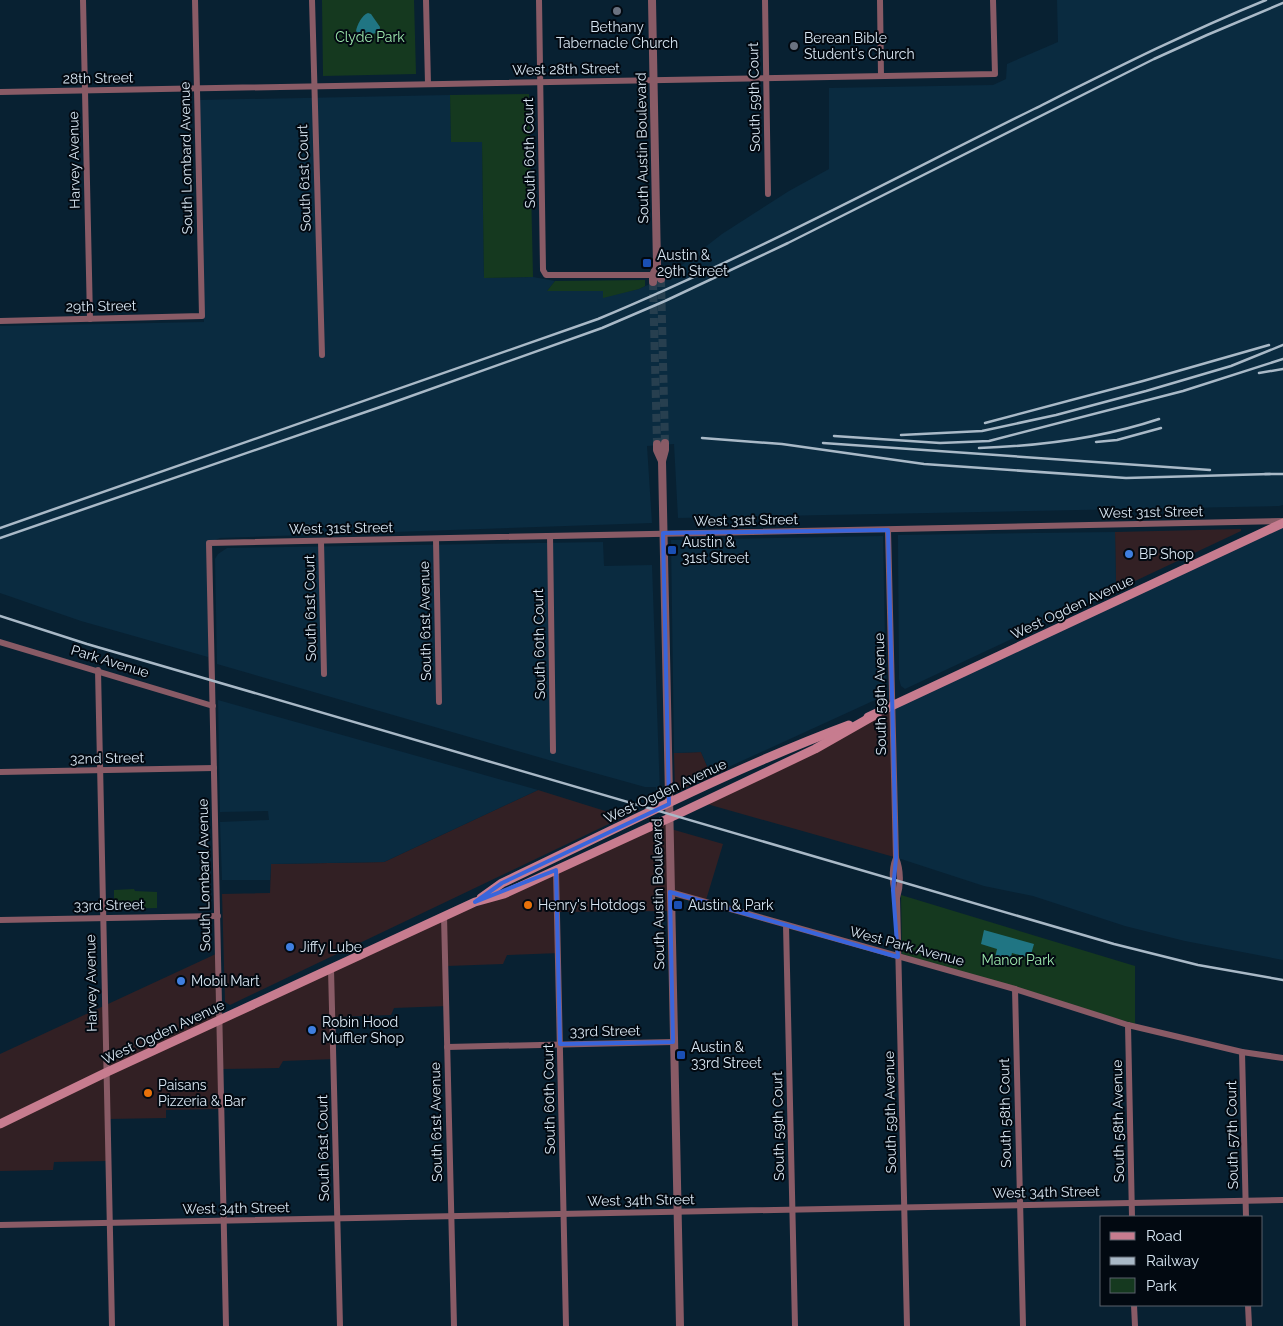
<svg xmlns="http://www.w3.org/2000/svg" width="1283" height="1326" font-family="Raleway,sans-serif">
  <style>
    .commercial { fill: #322024 }
    .built { fill: #0a2b40 }
    .green { fill: #15391f }
    .water { fill: #207583 }
    .lines { fill: none; stroke-linecap: round; stroke-linejoin: round }
    .tertiary-tunnel { stroke: #273f4f; stroke-width: 8; stroke-dasharray: 8 4; stroke-linecap: butt }
    .minor { stroke: #895b66; stroke-width: 6 }
    .tertiary { stroke: #895b66; stroke-width: 8 }
    .secondary { stroke: #c77c8f; stroke-width: 9 }
    .rail { stroke: #a9b9c7; stroke-width: 2.5 }
    .marked { fill: none; stroke: #3965dc; stroke-width: 4; stroke-linejoin: round }
    .worship-dot { fill: #6b7280; stroke: #020911; stroke-width: 2 }
    .transit-dot { fill: #1a4fb4; stroke: #020911; stroke-width: 2 }
    .shop-dot { fill: #3f7fe0; stroke: #020911; stroke-width: 2 }
    .food-dot { fill: #e8710a; stroke: #020911; stroke-width: 2 }
    .labels { text-anchor: middle; stroke-width: 4; stroke-linejoin: round; paint-order: stroke }
    .poi-label { font-size: 14px; fill: #d8e6f2; stroke: #020911; text-anchor: start }
    .park-label { font-size: 14px; fill: #9ce7ac; stroke: #020911 }
    .street-label { font-size: 14px; fill: #d8e6f2; stroke: #020911 }
  </style>
  <rect width="100%" height="100%" fill="#082132"/>
  <!-- commercial -->
  <g class="commercial">
    <path d="M1241,529V531L1116,590L1115,532Z"/>
    <path d="M890,708L894,857L707,804Z"/>
    <path d="M701,752L711,775L675,793L674,753Z"/>
    <path d="M538,790L618,815L630,808L638,810L230,1005L225,1002L222,894L270,893L271,864L384,862Z"/>
    <path d="M667,822L669,911L559,912L560,953L507,955L503,964L447,966L448,1006L394,1008L391,1015L334,1017L336,1059L283,1061L279,1068L222,1069V1023L448,917L505,896Z"/>
    <path d="M671,829L723,844L706,900L672,890Z"/>
    <path d="M218,953L220,1109L166,1110V1118L108,1119V1161L54,1162L53,1170L0,1171V1054Z"/>
  </g>
  <!-- built -->
  <g class="built">
    <path d="M1057,0H1283V505L1279,506L678,518L674,444L647,446L652,523L220,538L208,543V657L81,621L0,593V326L204,322L199,100L450,95L451,142H482L484,278L533,277L555,281L547,291H603V297L639,289L669,275L722,234L789,191L829,169V88L993,85L1006,79L1007,64L1058,42Z"/>
    <path d="M1283,524V960L1185,941L1125,926L1033,896L984,886L898,858L895,707Z"/>
    <path d="M1115,532L1116,590L905,689L901,686L899,679L898,535Z"/>
    <path d="M883,536L886,695L711,775L701,752L674,753L671,540Z"/>
    <path d="M603,542L604,566L652,565L660,795L658,801L650,799L656,796V787H645L566,765L217,664L215,559L218,554L227,548Z"/>
    <path d="M218,700L538,790L384,862L271,864L270,880H222L220,822L269,820L268,811L220,812Z"/>
  </g>
  <!-- green -->
  <g class="green">
    <path d="M322,0H414L416,74L323,76Z"/>
    <path d="M529,94L533,277L484,278L482,142H451L450,95Z"/>
    <path d="M645,280V286L639,289L603,298V291H547L555,281Z"/>
    <path d="M134,889L135,891L157,892V908L114,909V890Z"/>
    <path d="M901,895L1135,966V1024L902,954Z"/>
  </g>
  <!-- water -->
  <g class="water">
    <path d="M368,13L371,14L380,27L379,33L360,35L356,31C357,25 362,15 368,13Z"/>
    <path d="M984,930L1034,944L1030,958L1012,953L1009,966L994,962L997,949L981,944Z"/>
  </g>
  <g class="lines">
    <!-- tertiary-tunnel -->
    <g class="tertiary-tunnel">
      <path d="M661,279L665,443"/>
      <path d="M653,282L657,444"/>
    </g>
    <!-- minor -->
    <g class="minor">
      <path d="M83,0L90,319"/>
      <path d="M312,0L322,355"/>
      <path d="M426,0L428,84"/>
      <path d="M539,0L543,270L546,275H653"/>
      <path d="M765,0L768,194"/>
      <path d="M880,0L881,76"/>
      <path d="M0,92L995,74L993,0"/>
      <path d="M0,321L202,316L195,0"/>
      <path d="M888,530L896,858C901,870 901,886 897,898L907,1326"/>
      <path d="M550,536L553,751"/>
      <path d="M436,539L439,702"/>
      <path d="M321,541L324,674"/>
      <path d="M0,642L213,706"/>
      <path d="M98,670L112,1326"/>
      <path d="M0,772L214,768"/>
      <path d="M896,858C891,870 892,886 897,898"/>
      <path d="M556,870L566,1326"/>
      <path d="M670,892L1015,989L1128,1025L1242,1052L1283,1058"/>
      <path d="M444,916L454,1326"/>
      <path d="M0,920L218,916"/>
      <path d="M786,925L795,1326"/>
      <path d="M331,969L340,1326"/>
      <path d="M1015,989L1023,1326"/>
      <path d="M1128,1025L1132,1217"/>
      <path d="M447,1047L673,1042"/>
      <path d="M1242,1052L1246,1217"/>
      <path d="M0,1225L1283,1200"/>
      <path d="M1134,1305L1135,1326"/>
      <path d="M1248,1305L1249,1326"/>
      <path d="M226,1326L209,543L1283,521"/>
    </g>
    <!-- tertiary -->
    <g class="tertiary">
      <path d="M652,0L657,266L661,279"/>
      <path d="M653,282V275L657,266"/>
      <path d="M665,443V450L662,461L680,1326"/>
      <path d="M657,444V450L662,461"/>
    </g>
    <!-- secondary -->
    <g class="secondary">
      <path d="M868,717L1283,523"/>
      <path d="M481,898L502,883C616,829 731,769 849,725"/>
      <path d="M0,1124L105,1073L475,902L504,894L678,814L815,749L873,716"/>
    </g>
    <!-- rail -->
    <g class="rail">
      <path d="M1259,373L1283,369"/>
      <path d="M985,423L1143,381L1269,345"/>
      <path d="M901,435L982,431L1056,415L1146,391L1231,366L1283,345"/>
      <path d="M834,436L940,443L989,441L1183,391L1283,359"/>
      <path d="M702,438L782,444L924,464L1126,478L1270,474"/>
      <path d="M1096,442L1117,440L1161,428"/>
      <path d="M823,443L1210,470"/>
      <path d="M979,448C1040,446 1102,438 1159,419"/>
      <path d="M1265,474H1283"/>
      <path d="M0,528L598,319C747,257 889,181 1034,109C1110,71 1187,32 1266,0"/>
      <path d="M0,538L386,405L602,328L665,301L788,243L1154,59L1207,35L1283,3"/>
      <path d="M0,616L87,644L1114,944L1198,965L1283,980"/>
    </g>
  </g>
  <!-- marked area -->
  <path class="marked" d="M888,530L896,858L893,890L898,957L670,892L673,1042L560,1044L556,870L475,902L502,883L669,804L663,533Z"/>
  <!-- markers -->
  <g class="worship-dot">
    <circle cx="617" cy="11" r="5"/>
    <circle cx="794" cy="46" r="5"/>
  </g>
  <g class="transit-dot">
    <rect x="642" y="258" width="10" height="10" rx="2.5"/>
    <rect x="667" y="545" width="10" height="10" rx="2.5"/>
    <rect x="673" y="900" width="10" height="10" rx="2.5"/>
    <rect x="676" y="1050" width="10" height="10" rx="2.5"/>
  </g>
  <g class="shop-dot">
    <circle cx="1129" cy="554" r="5"/>
    <circle cx="290" cy="947" r="5"/>
    <circle cx="181" cy="981" r="5"/>
    <circle cx="312" cy="1030" r="5"/>
  </g>
  <g class="food-dot">
    <circle cx="528" cy="905" r="5"/>
    <circle cx="148" cy="1093" r="5"/>
  </g>
  <g class="labels">
    <!-- poi labels -->
    <g class="poi-label">
      <text x="617" y="32" text-anchor="middle">Bethany<tspan x="617" dy="16">Tabernacle Church</tspan></text>
      <text x="804" y="43">Berean Bible<tspan x="804" dy="16">Student's Church</tspan></text>
      <text x="657" y="260">Austin &amp;<tspan x="657" dy="16">29th Street</tspan></text>
      <text x="682" y="547">Austin &amp;<tspan x="682" dy="16">31st Street</tspan></text>
      <text x="1139" y="559">BP Shop</text>
      <text x="538" y="910">Henry's Hotdogs</text>
      <text x="688" y="910">Austin &amp; Park</text>
      <text x="300" y="952">Jiffy Lube</text>
      <text x="191" y="986">Mobil Mart</text>
      <text x="322" y="1027">Robin Hood<tspan x="322" dy="16">Muffler Shop</tspan></text>
      <text x="691" y="1052">Austin &amp;<tspan x="691" dy="16">33rd Street</tspan></text>
      <text x="158" y="1090">Paisans<tspan x="158" dy="16">Pizzeria &amp; Bar</tspan></text>
    </g>
    <!-- park labels -->
    <g class="park-label">
      <text x="370" y="42">Clyde Park</text>
      <text x="1018" y="965">Manor Park</text>
    </g>
    <!-- street labels -->
    <g class="street-label">
      <text transform="translate(566 69) rotate(-1)" y="5">West 28th Street</text>
      <text transform="translate(98 78) rotate(-1)" y="5">28th Street</text>
      <text transform="translate(754 97) rotate(-91)" y="5">South 59th Court</text>
      <text transform="translate(642 148) rotate(-91)" y="5">South Austin Boulevard</text>
      <text transform="translate(529 153) rotate(-91)" y="5">South 60th Court</text>
      <text transform="translate(186 158) rotate(-91)" y="5">South Lombard Avenue</text>
      <text transform="translate(74 160) rotate(-91)" y="5">Harvey Avenue</text>
      <text transform="translate(304 178) rotate(-92)" y="5">South 61st Court</text>
      <text transform="translate(101 306) rotate(-1)" y="5">29th Street</text>
      <text transform="translate(1151 512) rotate(-1)" y="5">West 31st Street</text>
      <text transform="translate(746 520) rotate(-1)" y="5">West 31st Street</text>
      <text transform="translate(341 528) rotate(-1)" y="5">West 31st Street</text>
      <text transform="translate(1072 607) rotate(-25)" y="5">West Ogden Avenue</text>
      <text transform="translate(310 608) rotate(-91)" y="5">South 61st Court</text>
      <text transform="translate(425 621) rotate(-91)" y="5">South 61st Avenue</text>
      <text transform="translate(539 644) rotate(-91)" y="5">South 60th Court</text>
      <text transform="translate(110 661) rotate(17)" y="5">Park Avenue</text>
      <text transform="translate(880 694) rotate(-91)" y="5">South 59th Avenue</text>
      <text transform="translate(107 758) rotate(-1)" y="5">32nd Street</text>
      <text transform="translate(665 791) rotate(-25)" y="5">West Ogden Avenue</text>
      <text transform="translate(204 875) rotate(-91)" y="5">South Lombard Avenue</text>
      <text transform="translate(658 894) rotate(-91)" y="5">South Austin Boulevard</text>
      <text transform="translate(109 905) rotate(-1)" y="5">33rd Street</text>
      <text transform="translate(907 946) rotate(15)" y="5">West Park Avenue</text>
      <text transform="translate(91 983) rotate(-91)" y="5">Harvey Avenue</text>
      <text transform="translate(605 1031) rotate(-1)" y="5">33rd Street</text>
      <text transform="translate(163 1032) rotate(-25)" y="5">West Ogden Avenue</text>
      <text transform="translate(549 1099) rotate(-91)" y="5">South 60th Court</text>
      <text transform="translate(890 1112) rotate(-91)" y="5">South 59th Avenue</text>
      <text transform="translate(1005 1113) rotate(-91)" y="5">South 58th Court</text>
      <text transform="translate(1118 1121) rotate(-91)" y="5">South 58th Avenue</text>
      <text transform="translate(436 1122) rotate(-91)" y="5">South 61st Avenue</text>
      <text transform="translate(778 1126) rotate(-91)" y="5">South 59th Court</text>
      <text transform="translate(1232 1135) rotate(-91)" y="5">South 57th Court</text>
      <text transform="translate(323 1148) rotate(-91)" y="5">South 61st Court</text>
      <text transform="translate(1046 1192) rotate(-1)" y="5">West 34th Street</text>
      <text transform="translate(641 1200) rotate(-1)" y="5">West 34th Street</text>
      <text transform="translate(236 1208) rotate(-1)" y="5">West 34th Street</text>
    </g>
  </g>
  <!-- legend -->
  <rect x="1100" y="1216" width="162" height="90" fill="#020911" stroke="#58616b"/>
  <rect x="1110" y="1232" width="25" height="8" fill="#c77c8f" stroke="#58616b"/>
  <text x="1146" y="1241" font-size="15" fill="#d8e6f2">Road</text>
  <rect x="1110" y="1257" width="25" height="8" fill="#a9b9c7" stroke="#58616b"/>
  <text x="1146" y="1266" font-size="15" fill="#d8e6f2">Railway</text>
  <rect x="1110" y="1278" width="25" height="15" fill="#15391f" stroke="#58616b"/>
  <text x="1146" y="1291" font-size="15" fill="#d8e6f2">Park</text>
</svg>
